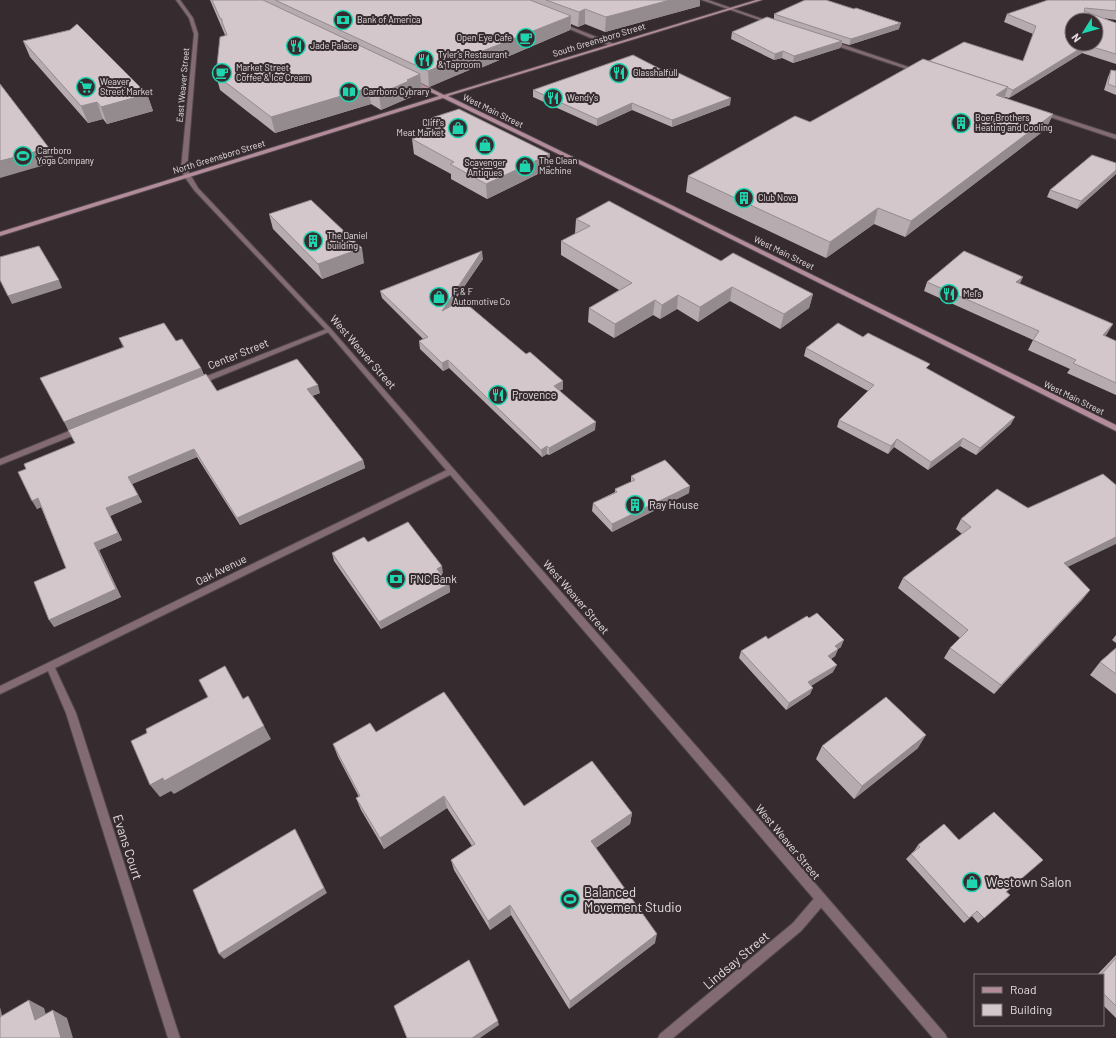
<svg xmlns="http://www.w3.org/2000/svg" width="1116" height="1038" font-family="Barlow,sans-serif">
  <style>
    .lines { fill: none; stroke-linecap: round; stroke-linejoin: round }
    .minor-casing { stroke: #52484c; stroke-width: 2 }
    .tertiary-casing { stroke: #52484c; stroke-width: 2 }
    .secondary-casing { stroke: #52484c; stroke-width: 2 }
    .minor { fill: #836b74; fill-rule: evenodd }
    .tertiary { fill: #836b74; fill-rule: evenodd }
    .secondary { fill: #b28c9b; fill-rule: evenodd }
    .wall { fill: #b6abaf }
    .shaded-wall { fill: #948b8f }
    .building { fill: #d4c7cc; stroke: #948b8f; fill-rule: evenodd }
    .labels { text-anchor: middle; stroke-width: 4; stroke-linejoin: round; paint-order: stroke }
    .far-poi-label { font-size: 9px; fill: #e4dde0; stroke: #362c30; text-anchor: start }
    .far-street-label { font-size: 9px; fill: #e4dde0; stroke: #362c30 }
    .street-label { font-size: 11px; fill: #e4dde0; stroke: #362c30 }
    .poi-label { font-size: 11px; fill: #e4dde0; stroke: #362c30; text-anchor: start }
    .near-street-label { font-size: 13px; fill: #e4dde0; stroke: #362c30 }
    .near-poi-label { font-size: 13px; fill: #e4dde0; stroke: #362c30; text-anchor: start }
  </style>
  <rect width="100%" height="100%" fill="#362c30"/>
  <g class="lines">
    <!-- minor casing -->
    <g class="minor-casing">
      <g id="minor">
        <path d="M702,0H708L774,23L771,24Z"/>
        <path d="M561,23L614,44V45L610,46L560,25L559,24Z"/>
        <path d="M828,41H832L920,71L916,72L828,43Z"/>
        <path d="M1041,112H1045L1116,135V139L1041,114Z"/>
        <path d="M329,328L331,329V331L201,384H199L196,382L197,380Z"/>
        <path d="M79,427L82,428L83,430L82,432L0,465V459Z"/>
        <path d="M451,468L455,471L454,473L55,668L76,713L180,1038H168L66,713L48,671L0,694V686Z"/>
        <path d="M821,894L825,895L826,899L825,903L801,931L673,1038H658L660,1034L793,923L817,895Z"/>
      </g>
    </g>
    <!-- tertiary casing -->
    <g class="tertiary-casing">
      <path id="tertiary" d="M176,0H180L193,18L198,34L187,169L198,188L331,329L725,779L945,1034L947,1038H933L327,331L194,190L184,176L181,169L194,34L189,18Z"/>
    </g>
    <!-- secondary casing -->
    <g class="secondary-casing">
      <path id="secondary" d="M756,0H762L448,96L663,201L1116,425V431L659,203L443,98L0,236V232L439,96L410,82V80H414L444,95Z"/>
    </g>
    <!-- minor -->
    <use href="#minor" class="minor"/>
    <!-- tertiary -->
    <use href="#tertiary" class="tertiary"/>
    <!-- secondary -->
    <use href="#secondary" class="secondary"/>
  </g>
  <!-- wall -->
  <g class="wall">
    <path d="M210,0H700V6L605,32L585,24L578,27L571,24L570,30L476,70L474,68L429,87L421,83L422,90L411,95V97L381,110L371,104L275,133L220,90L216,75L225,35Z"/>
    <path d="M1116,0V20L1103,18L1116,23V64L1082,53L1009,98L1005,97L1004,98L1053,114L1046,129L905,237L874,224L826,258L686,192L688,176L810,122L929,61H1023L1033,34L1004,22L1007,14Z"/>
    <path d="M774,14L899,29L849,45L842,43L840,48L793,63L782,58L774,60L731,39L732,32L774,19Z"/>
    <path d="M23,41L147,94L153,111L107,124L103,119L88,123L30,57Z"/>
    <path d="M1111,70L1116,71V95L1104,90L1108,77Z"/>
    <path d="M533,90L730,105L672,127L632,110L597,126L533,97Z"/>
    <path d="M425,120L550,168L487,199L451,179V174L414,154L412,139L427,134Z"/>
    <path d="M1116,163V174L1077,209L1047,197L1050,190Z"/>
    <path d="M269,214L364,263L322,279L273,229Z"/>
    <path d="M576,219L721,261L813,294L809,308L780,329L730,301L698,322L677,309L660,319L653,315L614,338L588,322L589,308L619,290L561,255V241L576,233H575Z"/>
    <path d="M483,259L451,306L563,389L559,391L595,430L549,455L547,454L542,457L449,368L443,371L420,349L419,341L423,339L382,298L380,291Z"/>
    <path d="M927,282L1020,284L1113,324L1105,336L1116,341V395L1067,373L1070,369L1028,350L1033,340L924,291Z"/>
    <path d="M863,337L928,369L1011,424L976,455L960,446L928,470L894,447L888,454L837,427L839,420L868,391L804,356L806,348Z"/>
    <path d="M119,338L176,341L201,368L204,375L217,391L320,393L312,396L363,460L365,468L240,525L197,457L132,484L142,502L110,516L122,540L99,550L121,597L54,627L66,568L41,507L37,509L26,469L75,443L123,347Z"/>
    <path d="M631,476L689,493L612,532L592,511L593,503L615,492V489L631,482Z"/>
    <path d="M961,519L1068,567L1090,590L1082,600L994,694L944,658L950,648L960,638L898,588L903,578L962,534L956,529Z"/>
    <path d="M368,542L443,573L441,574L449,584L450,592L381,629L334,561L332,553Z"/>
    <path d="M1116,635V643L1112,640Z"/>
    <path d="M768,639L841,647L838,649L835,656L831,659L833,672L811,686L810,694L786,710L739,658L741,651Z"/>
    <path d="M1116,648V694L1090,675L1100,662Z"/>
    <path d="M376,732L524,806L632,813L630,824L596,848L655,943L569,1009L511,915L490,930L454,870L451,860L472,846L447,808L384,849L361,810L356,798L359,797L338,757L333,744Z"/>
    <path d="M822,746L918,748L854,799L816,759Z"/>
    <path d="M959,840L1010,895L978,923L972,916L964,923L906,859L914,851L918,845Z"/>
    <path d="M1116,955V1018L1103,1005V975H1097Z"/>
  </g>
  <!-- shaded-wall -->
  <g class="shaded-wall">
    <path d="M670,0H700V6L605,32L606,17Z"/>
    <path d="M585,9V24L578,27L579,12Z"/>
    <path d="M571,16L570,30L476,70L475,54Z"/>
    <path d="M901,23L899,29L849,45L851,39Z"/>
    <path d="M842,41L840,48L793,63L794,56Z"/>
    <path d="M1086,45L1082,53L1009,98L1013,90Z"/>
    <path d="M783,51L782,58L774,60L775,54Z"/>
    <path d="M473,53L474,68L429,87L428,71Z"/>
    <path d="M420,74L422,90L411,95V97L381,110L379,94L407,80Z"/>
    <path d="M1008,87L1003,102L996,95Z"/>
    <path d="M368,88L371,104L275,133L271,117Z"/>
    <path d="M147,94L153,111L107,124L101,107Z"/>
    <path d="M731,98L730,105L672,127V120Z"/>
    <path d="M97,102L103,119L88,123L81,106Z"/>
    <path d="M632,103V110L597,126V119Z"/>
    <path d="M1053,114L1046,129L905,237L911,221Z"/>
    <path d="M49,148L55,162L0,178V161Z"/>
    <path d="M550,154V168L487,199L486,184Z"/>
    <path d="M1116,170V174L1077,209L1081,201Z"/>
    <path d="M878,208L874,224L826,258L830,242Z"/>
    <path d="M362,248L364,263L322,279L318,264Z"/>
    <path d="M482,251L483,259L442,318V311Z"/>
    <path d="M1023,277L1019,286L1016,282Z"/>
    <path d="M59,280L62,288L12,304L8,296Z"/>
    <path d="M732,287L730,301L698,322L700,307Z"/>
    <path d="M813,294L809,308L780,329L784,314Z"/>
    <path d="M678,295L677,309L660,319L662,305Z"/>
    <path d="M655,300L653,315L614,338L615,324Z"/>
    <path d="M1113,324L1107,334L1098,345L1103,335Z"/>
    <path d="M448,360L449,368L443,371L442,363Z"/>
    <path d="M201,368L204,376L68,430L64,422Z"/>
    <path d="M563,381V389L554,393V386Z"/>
    <path d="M318,385L320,393L309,397L307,389Z"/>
    <path d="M1015,417L1011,424L976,455L980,448Z"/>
    <path d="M596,422L595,430L549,455V448Z"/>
    <path d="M963,438L960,446L928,470L931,462Z"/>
    <path d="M897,439L894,447L888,454L891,446Z"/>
    <path d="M547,446V454L542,457L541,450Z"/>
    <path d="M194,449L197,457L132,484L128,477Z"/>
    <path d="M363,460L365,468L240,525L237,518Z"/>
    <path d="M690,486L689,493L612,532V524Z"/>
    <path d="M138,495L142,502L110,516L122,540L99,550L121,597L54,627L49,620L94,543L106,508Z"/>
    <path d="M38,498L43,506L37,509L32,501Z"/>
    <path d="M1116,537V544L1057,572L1064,563Z"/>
    <path d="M442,566L443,573L438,576L437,569Z"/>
    <path d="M449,584L450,592L381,629L379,622Z"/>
    <path d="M1090,590L1082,600L994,694L1001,685Z"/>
    <path d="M844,640L841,647L832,653L835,646Z"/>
    <path d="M838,649L835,656L825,663L828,656Z"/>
    <path d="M837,665L833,672L806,689L808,682Z"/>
    <path d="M813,688L810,694L786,710L789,703Z"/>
    <path d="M264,726L271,739L174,794L171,791L160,797L150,785Z"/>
    <path d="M926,735L918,748L854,799L862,786Z"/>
    <path d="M444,796L447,808L384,849L380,838Z"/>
    <path d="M632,813L630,824L590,852L591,841Z"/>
    <path d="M298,835L327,893L224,959L219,954Z"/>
    <path d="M510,905L511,915L490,930L488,921Z"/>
    <path d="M657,934L655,943L569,1009L570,1001Z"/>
    <path d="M29,1000L44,1008L50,1028L35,1020Z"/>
    <path d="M0,1007L6,1031L0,1028Z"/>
    <path d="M53,1010L67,1018L73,1038H61Z"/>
    <path d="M498,1021L499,1025L480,1038H472Z"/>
  </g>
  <!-- building -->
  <g class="building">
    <path d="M212,0H263L420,74L407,80L409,81L379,94L368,88L271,117L216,75L220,37L227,35L222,22V19L220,18Z"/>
    <path d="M275,0H530L571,16L475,54L473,53L428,71Z"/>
    <path d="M546,0H670L606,17L585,9L579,12Z"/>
    <path d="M805,0H826L854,9L856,8L901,23L851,39L774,14Z"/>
    <path d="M1048,0H1116V11L1085,8L1084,11L1116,23V54L1086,45L1013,90L1008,88V87L929,61L964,42L1023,61L1036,26L1007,14ZM1072,20H1096V44H1072Z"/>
    <path d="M767,17L842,41L794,56L783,51L775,54L732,32Z"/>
    <path d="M77,24L147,94L101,107L97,102L81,106L23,41L70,30Z"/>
    <path d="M633,55L662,70L668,68L731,98L672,120L632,103L597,119L533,90Z"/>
    <path d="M923,59L1008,87L996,95L1053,114L911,221L878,208L830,242L688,176L795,116L810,122Z"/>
    <path d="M1111,70L1116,71V87L1108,84Z"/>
    <path d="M0,84L49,148L0,161Z"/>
    <path d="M459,109L550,154L486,184L450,164L454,162L412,139L440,128L425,120Z"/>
    <path d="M1092,155L1116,163V170L1081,201L1050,190Z"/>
    <path d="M311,200L362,248L318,264L269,214Z"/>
    <path d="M609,201L721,261L733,253L813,294L784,314L732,287L700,307L678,295L662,305L655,300L615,324L589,308L632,283L561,241L590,226L576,219Z"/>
    <path d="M39,246L59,280L8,296L0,280V257Z"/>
    <path d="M482,251L442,311L462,300L526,354L530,352L563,381L554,386L596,422L549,448L547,446L541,450L448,360L442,363L419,341L428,337L380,291Z"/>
    <path d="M964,251L1023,277L1016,282L1113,324L1103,335L1116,341V383L1073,363L1076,360L1033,340L1039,331L927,282Z"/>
    <path d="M164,323L176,341L182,339L201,368L64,422L40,378L124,347L119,338Z"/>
    <path d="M838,323L863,337L868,333L930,364L926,368L1015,417L980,448L963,438L931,462L897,439L891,446L839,420L874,385L806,348Z"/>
    <path d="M297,359L318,385L307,389L363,460L237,518L194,449L128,477L138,495L106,508L118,533L94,543L116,589L49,620L34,582L66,568L38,498L32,501L18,472L26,469L24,464L75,443L68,430L206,374L217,391Z"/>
    <path d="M665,460L690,486L612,524L593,503L617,492L615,489L635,480L631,476Z"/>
    <path d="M1103,474L1116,485V537L1064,563L1090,590L1001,685L950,648L968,630L903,578L971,527L961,519L997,489L1028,508Z"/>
    <path d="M408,522L442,566L437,569L449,584L379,622L332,553L364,537L368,542Z"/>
    <path d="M817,613L844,640L835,646L838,649L828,656L837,665L808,682L813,688L789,703L741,651L766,636L768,639L807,616L809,618Z"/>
    <path d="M1116,648V674L1100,662Z"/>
    <path d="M225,666L243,699L248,696L264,726L164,781L163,778L150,785L131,741L147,733L146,729L208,697L199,680Z"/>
    <path d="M444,692L524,806L592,761L632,813L591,841L657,934L570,1001L510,905L488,921L451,860L475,844L444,796L380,838L356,798L360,796L333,744L370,723L376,732Z"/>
    <path d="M886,697L926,735L862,786L822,746Z"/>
    <path d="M994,812L1043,860L1006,892L1010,895L984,918L977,911L969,918L911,854L920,847L918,845L944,824L959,840Z"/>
    <path d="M295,829L324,888L219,954L193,890Z"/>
    <path d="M1116,958V1006L1103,993V975H1101Z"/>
    <path d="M469,960L498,1021L472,1038H407L394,1006Z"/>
    <path d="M29,1000L35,1020L53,1010L61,1038H0V1017Z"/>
  </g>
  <!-- icons -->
  <defs>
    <g id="bank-ring" transform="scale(1)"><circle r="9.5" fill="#362c30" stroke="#1fd5b0" stroke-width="1.5"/><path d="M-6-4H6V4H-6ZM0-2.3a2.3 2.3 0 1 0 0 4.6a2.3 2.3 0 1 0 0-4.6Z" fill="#1fd5b0"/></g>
    <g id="cafe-ring" transform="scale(1)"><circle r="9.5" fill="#362c30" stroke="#1fd5b0" stroke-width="1.5"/><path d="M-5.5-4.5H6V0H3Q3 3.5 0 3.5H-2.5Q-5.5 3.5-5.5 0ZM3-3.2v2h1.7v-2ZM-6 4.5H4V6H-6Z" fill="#1fd5b0"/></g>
    <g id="restaurant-ring" transform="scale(1)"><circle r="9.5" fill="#362c30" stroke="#1fd5b0" stroke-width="1.5"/><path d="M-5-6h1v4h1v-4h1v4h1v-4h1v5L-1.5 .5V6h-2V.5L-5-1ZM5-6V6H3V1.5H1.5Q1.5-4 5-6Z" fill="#1fd5b0"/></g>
    <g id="supermarket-ring" transform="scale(1)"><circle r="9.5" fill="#362c30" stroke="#1fd5b0" stroke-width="1.5"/><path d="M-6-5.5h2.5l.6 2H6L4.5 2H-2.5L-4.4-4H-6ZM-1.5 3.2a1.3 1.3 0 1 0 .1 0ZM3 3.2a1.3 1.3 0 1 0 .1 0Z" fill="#1fd5b0"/></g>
    <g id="library-ring" transform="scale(1)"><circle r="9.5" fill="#362c30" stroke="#1fd5b0" stroke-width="1.5"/><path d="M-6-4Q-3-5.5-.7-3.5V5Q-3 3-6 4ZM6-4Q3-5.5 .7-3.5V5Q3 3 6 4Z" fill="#1fd5b0"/></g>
    <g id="building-ring" transform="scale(1)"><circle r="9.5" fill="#362c30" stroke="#1fd5b0" stroke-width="1.5"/><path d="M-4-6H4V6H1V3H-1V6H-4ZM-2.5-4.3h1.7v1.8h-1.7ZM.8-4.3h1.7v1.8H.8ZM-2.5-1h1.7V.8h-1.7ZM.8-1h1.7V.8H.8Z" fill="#1fd5b0"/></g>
    <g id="shop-ring" transform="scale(1)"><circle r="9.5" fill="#362c30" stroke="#1fd5b0" stroke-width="1.5"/><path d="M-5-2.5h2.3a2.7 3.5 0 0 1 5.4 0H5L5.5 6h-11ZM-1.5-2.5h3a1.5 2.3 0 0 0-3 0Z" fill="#1fd5b0"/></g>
    <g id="stadium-ring" transform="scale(1)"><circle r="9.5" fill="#362c30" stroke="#1fd5b0" stroke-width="1.5"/><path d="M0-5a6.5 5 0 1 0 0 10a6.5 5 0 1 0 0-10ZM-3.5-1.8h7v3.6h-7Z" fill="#1fd5b0"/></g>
  </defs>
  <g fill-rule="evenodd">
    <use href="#bank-ring" x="343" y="20"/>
    <use href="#cafe-ring" x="526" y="38"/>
    <use href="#restaurant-ring" x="296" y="46"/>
    <use href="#restaurant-ring" x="424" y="60"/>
    <use href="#cafe-ring" x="222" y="73"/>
    <use href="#restaurant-ring" x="619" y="73"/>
    <use href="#supermarket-ring" x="86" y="87"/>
    <use href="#library-ring" x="349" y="92"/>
    <use href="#restaurant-ring" x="553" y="98"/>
    <use href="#building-ring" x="961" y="123"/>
    <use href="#shop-ring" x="458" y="128"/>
    <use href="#shop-ring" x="485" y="145"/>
    <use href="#stadium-ring" x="23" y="156"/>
    <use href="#shop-ring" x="525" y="166"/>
    <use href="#building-ring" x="744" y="198"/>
    <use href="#building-ring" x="313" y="241"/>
    <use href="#restaurant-ring" x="949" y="294"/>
    <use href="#shop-ring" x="439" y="297"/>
    <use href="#restaurant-ring" x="498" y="395"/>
    <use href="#building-ring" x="635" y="505"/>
    <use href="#bank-ring" x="396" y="579"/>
    <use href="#shop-ring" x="972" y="882"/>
    <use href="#stadium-ring" x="570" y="899"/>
  </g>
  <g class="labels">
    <!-- far-poi labels -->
    <g class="far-poi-label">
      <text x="357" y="23">Bank of America</text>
      <text x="512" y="41" text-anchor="end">Open Eye Cafe</text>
      <text x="310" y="49">Jade Palace</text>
      <text x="438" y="58">Tyler’s Restaurant<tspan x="438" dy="10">&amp; Taproom</tspan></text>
      <text x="236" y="71">Market Street<tspan x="236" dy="10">Coffee &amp; Ice Cream</tspan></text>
      <text x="633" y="76">Glasshalfull</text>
      <text x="100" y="85">Weaver<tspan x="100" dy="10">Street Market</tspan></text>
      <text x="363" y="95">Carrboro Cybrary</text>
      <text x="567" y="101">Wendy's</text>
      <text x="975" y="121">Boer Brothers<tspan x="975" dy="10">Heating and Cooling</tspan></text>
      <text x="444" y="126" text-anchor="end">Cliff's<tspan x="444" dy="10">Meat Market</tspan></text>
      <text x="37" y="154">Carrboro<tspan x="37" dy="10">Yoga Company</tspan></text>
      <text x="539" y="164">The Clean<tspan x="539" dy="10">Machine</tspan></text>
      <text x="485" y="166" text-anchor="middle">Scavenger<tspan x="485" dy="10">Antiques</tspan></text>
      <text x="758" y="201">Club Nova</text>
      <text x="327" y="239">The Daniel<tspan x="327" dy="10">building</tspan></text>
      <text x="453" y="295">F &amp; F<tspan x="453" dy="10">Automotive Co</tspan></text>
      <text x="963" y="297">Mel's</text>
    </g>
    <!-- far-street labels -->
    <g class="far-street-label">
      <text transform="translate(599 40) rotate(-17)" y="3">South Greensboro Street</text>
      <text transform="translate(183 85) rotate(-85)" y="3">East Weaver Street</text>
      <text transform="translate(493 111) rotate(26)" y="3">West Main Street</text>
      <text transform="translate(219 157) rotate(-17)" y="3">North Greensboro Street</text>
      <text transform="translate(784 253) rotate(26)" y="3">West Main Street</text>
      <text transform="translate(1074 398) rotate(26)" y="3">West Main Street</text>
    </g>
    <!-- street labels -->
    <g class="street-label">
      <text transform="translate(363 352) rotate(49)" y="4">West Weaver Street</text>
      <text transform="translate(238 354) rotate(-22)" y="4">Center Street</text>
      <text transform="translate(221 570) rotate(-26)" y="4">Oak Avenue</text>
      <text transform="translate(576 597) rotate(49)" y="4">West Weaver Street</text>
      <text transform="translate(788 842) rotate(50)" y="4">West Weaver Street</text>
    </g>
    <!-- poi labels -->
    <g class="poi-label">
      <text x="512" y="399">Provence</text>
      <text x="649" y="509">Ray House</text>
      <text x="410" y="583">PNC Bank</text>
    </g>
    <!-- near-street labels -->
    <g class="near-street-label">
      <text transform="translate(128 847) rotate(72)" y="5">Evans Court</text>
      <text transform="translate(736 960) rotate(-40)" y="5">Lindsay Street</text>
    </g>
    <!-- near-poi labels -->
    <g class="near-poi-label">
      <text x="986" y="887">Westown Salon</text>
      <text x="584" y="897">Balanced<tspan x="584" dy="15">Movement Studio</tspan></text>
    </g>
  </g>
  <!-- legend -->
  <rect x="974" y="974" width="130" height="52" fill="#362c30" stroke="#7c7376"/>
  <rect x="982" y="987" width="20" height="6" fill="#b28c9b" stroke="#7c7376"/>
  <text x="1010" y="994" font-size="12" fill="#e4dde0">Road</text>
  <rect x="982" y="1004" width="20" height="12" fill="#d4c7cc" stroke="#7c7376"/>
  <text x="1010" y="1014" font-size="12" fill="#e4dde0">Building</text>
  <!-- north arrow -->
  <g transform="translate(1084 32) rotate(233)"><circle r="19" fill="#362c30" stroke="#7c7376"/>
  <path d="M0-3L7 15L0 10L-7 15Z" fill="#1fd5b0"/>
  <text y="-6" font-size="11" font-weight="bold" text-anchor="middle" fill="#e4dde0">N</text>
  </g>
</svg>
